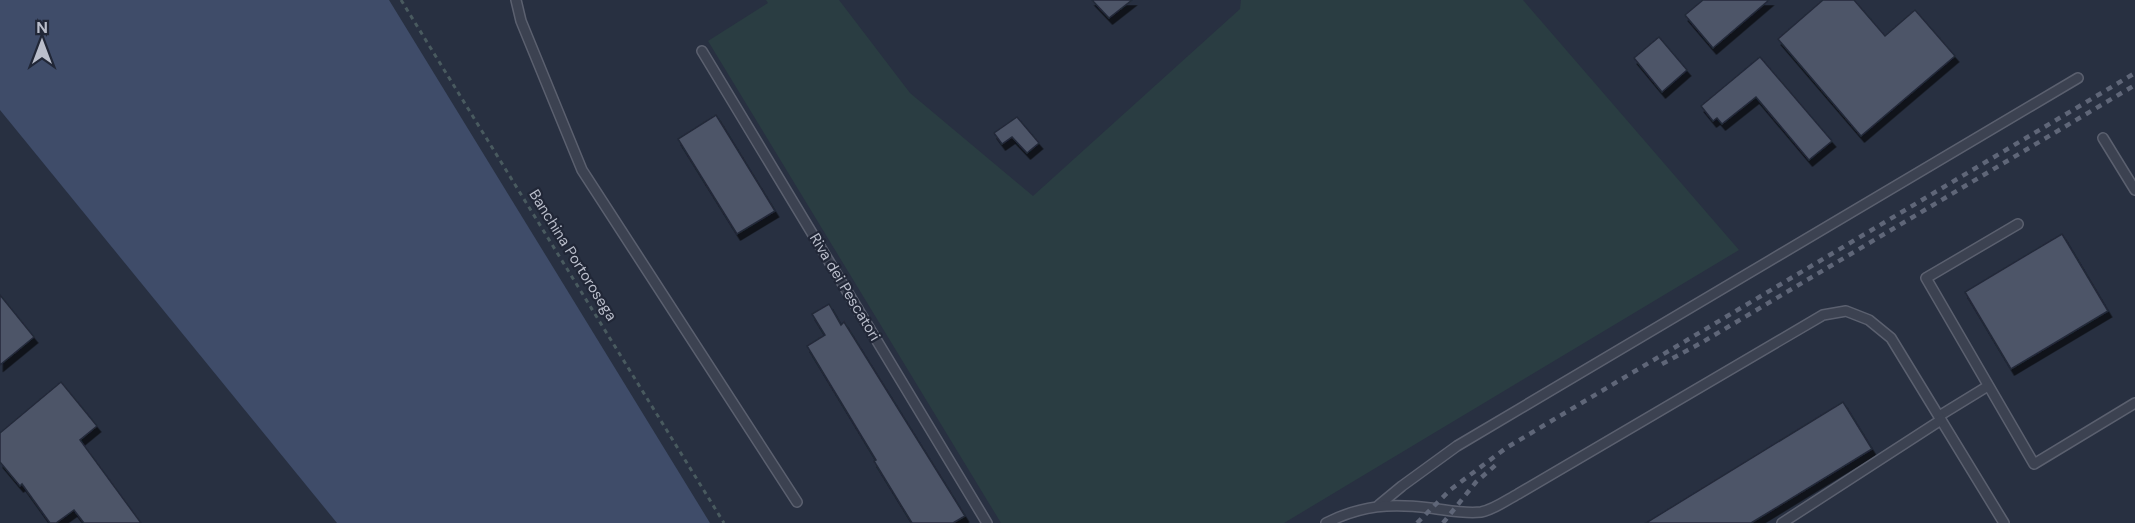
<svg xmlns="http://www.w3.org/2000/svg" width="2135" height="523" font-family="'DM Sans',sans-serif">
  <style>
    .green { fill: #2a3d42 }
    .water { fill: #3f4c69 }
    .building { fill: #4d5468; stroke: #232939; stroke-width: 1.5; filter: url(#shadow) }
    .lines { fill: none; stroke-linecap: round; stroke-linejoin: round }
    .lane-casing { stroke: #5b606f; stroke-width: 12 }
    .path { stroke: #495a5f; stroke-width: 3; stroke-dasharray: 4.5 4.5; stroke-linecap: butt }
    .lane { stroke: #3c4251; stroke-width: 9 }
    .rail { stroke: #5f6678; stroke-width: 4.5; stroke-dasharray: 6 6; stroke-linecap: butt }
    .labels { text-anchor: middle; stroke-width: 4.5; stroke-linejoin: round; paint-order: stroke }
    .street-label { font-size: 15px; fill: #babecb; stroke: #212737 }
  </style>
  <defs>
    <filter id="shadow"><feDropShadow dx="3.5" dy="6" stdDeviation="0" flood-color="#0009"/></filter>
  </defs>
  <rect width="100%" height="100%" fill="#283041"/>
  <!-- green -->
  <path class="green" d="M766,0H839L910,93L1033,196L1240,9L1241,0H1523L1739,250L1284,523H1001L708,41L768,3Z"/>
  <!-- water -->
  <path class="water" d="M0,0H389L710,523H337L0,110Z"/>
  <!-- building -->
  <g class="building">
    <path d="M1092,0H1132L1109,18Z"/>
    <path d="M1703,0H1769L1713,48L1685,15Z"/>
    <path d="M1823,0H1854L1885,36L1915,10L1955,56L1861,136L1778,39Z"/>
    <path d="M1659,37L1687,70L1662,92L1634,58Z"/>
    <path d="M1760,57L1832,141L1809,160L1756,97L1722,124L1717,118L1713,121L1701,106Z"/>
    <path d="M716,115L775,211L737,234L678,139Z"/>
    <path d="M1017,117L1039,143L1027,153L1012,137L1002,144L994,133Z"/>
    <path d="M2062,234L2108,311L2011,369L1965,292Z"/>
    <path d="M0,295L34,337L0,365Z"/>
    <path d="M829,304L841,325L844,322L965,516L953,523H912L874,461L876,460L807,346L825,335L812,314Z"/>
    <path d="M61,382L97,426L80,440L141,523H84L74,510L56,523H50L22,484L20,486L0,462V433Z"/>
    <path d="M1843,402L1872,449L1751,523H1646Z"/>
  </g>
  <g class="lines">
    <!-- lane casing -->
    <g class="lane-casing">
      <g id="lane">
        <path d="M516,0L521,21L582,170L797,502"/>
        <path d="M702,51L987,523"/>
        <path d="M2103,138L2135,190"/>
        <path d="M2018,224L1926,278L2034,464L2135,403"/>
        <path d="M1939,416L1988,386"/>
        <path d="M1379,505L1402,486L1457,446L2078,78"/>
        <path d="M1326,523C1362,505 1391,503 1430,508C1447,510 1464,514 1481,512C1493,510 1507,500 1518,494L1823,315L1846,311L1869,320L1891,338L2004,523"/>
        <path d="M1782,523L1941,420"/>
      </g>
    </g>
    <!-- path -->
    <path class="path" d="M401,0L724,523"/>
    <!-- lane -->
    <use href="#lane" class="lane"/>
    <!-- rail -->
    <g class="rail">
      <path d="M1662,364L1701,343L2135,85"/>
      <path d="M1417,523L1450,490L1506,448L2135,73"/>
      <path d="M1443,523L1476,482L1498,463"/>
    </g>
  </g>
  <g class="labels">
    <!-- street labels -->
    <g class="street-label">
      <text transform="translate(573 255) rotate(58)" y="5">Banchina Portorosega</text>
      <text transform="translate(845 287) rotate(59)" y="5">Riva dei Pescatori</text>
    </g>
  </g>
  <!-- north arrow -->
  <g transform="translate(42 42)" stroke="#212737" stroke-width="4.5" paint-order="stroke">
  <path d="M0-4.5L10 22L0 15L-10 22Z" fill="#babecb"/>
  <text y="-9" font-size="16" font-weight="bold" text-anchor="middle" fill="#babecb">N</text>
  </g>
</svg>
